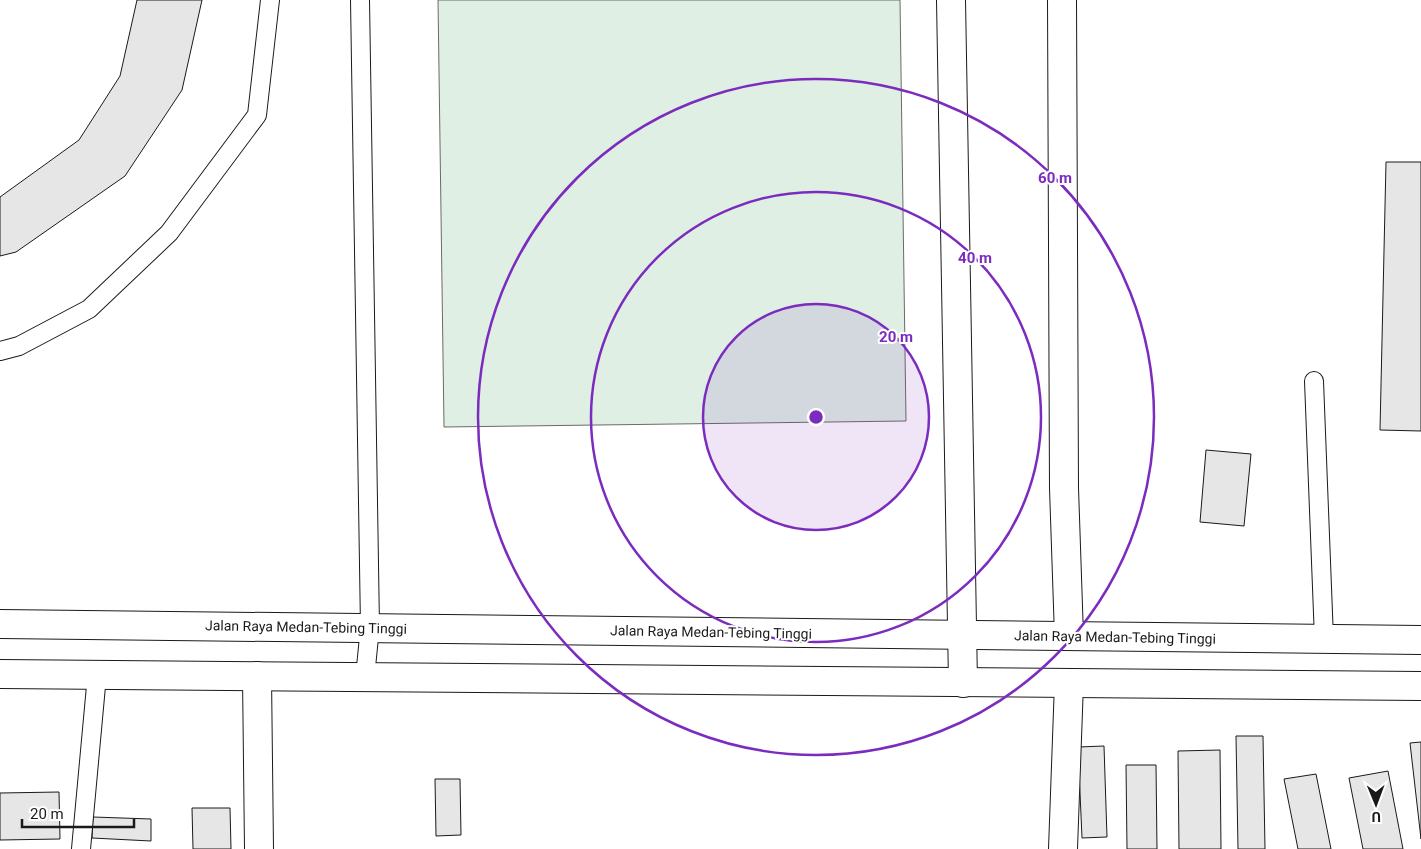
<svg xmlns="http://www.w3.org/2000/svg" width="1421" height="849" font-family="Roboto,sans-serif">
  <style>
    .green { fill: #e0efe3; stroke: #6a6a6a }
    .building { fill: #e6e6e6; stroke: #1a1a1a }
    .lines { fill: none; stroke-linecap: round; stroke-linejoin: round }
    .lane-casing { stroke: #1a1a1a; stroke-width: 20 }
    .street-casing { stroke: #1a1a1a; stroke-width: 30 }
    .highway-casing { stroke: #1a1a1a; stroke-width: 30 }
    .lane { stroke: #fff; stroke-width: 18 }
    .street { stroke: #fff; stroke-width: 28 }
    .highway { stroke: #fff; stroke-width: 28 }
    .ring { fill: none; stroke: #7b2cbf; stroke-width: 2.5 }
    .labels { text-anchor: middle; stroke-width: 4; stroke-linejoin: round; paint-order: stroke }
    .street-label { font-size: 14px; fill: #1a1a1a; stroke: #fff }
    .centre { fill: #7b2cbf; stroke: #fff; stroke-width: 2.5 }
    .ring-label { font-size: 15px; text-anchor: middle; font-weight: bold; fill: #7b2cbf; stroke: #fff; stroke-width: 4; stroke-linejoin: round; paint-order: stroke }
  </style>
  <rect width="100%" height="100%" fill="#fff"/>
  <!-- green -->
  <path class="green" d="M438,0H900L906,421L444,427Z"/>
  <!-- building -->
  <g class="building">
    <path d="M137,0H202L182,90L125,176L16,252L0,256V197L79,140L120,76Z"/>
    <path d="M1386,162H1421V431L1380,430Z"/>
    <path d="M1206,450L1251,454L1244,526L1200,522Z"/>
    <path d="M1236,736H1263L1265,849H1238Z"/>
    <path d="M1421,742V839L1410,743Z"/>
    <path d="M1104,746L1107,837L1082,838L1078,747Z"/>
    <path d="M1220,750L1221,849H1179L1178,751Z"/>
    <path d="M1126,765H1156L1157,849H1127Z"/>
    <path d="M1388,771L1403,849H1363L1349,778Z"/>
    <path d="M1316,774L1331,849H1298L1284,779Z"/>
    <path d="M435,779H460L461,835L436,836Z"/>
    <path d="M59,792L60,839L0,840V793Z"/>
    <path d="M192,808H230L231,849H193Z"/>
    <path d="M93,817L151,819V841L92,838Z"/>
  </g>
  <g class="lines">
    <!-- lane casing -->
    <g class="lane-casing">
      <g id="lane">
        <path d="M360,0L370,627L365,677"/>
        <path d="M0,351L19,346L89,309L169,233L257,115L270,0"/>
        <path d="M1314,381L1324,639"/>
        <path d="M81,849L97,675"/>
      </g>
    </g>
    <!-- street casing -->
    <g class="street-casing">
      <g id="street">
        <path d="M951,0L963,683"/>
        <path d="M1062,0L1064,488L1069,636"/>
        <path d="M257,676L259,849"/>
        <path d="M1063,849L1069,683"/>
      </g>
    </g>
    <!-- highway casing -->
    <g class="highway-casing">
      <g id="highway">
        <path d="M0,624L1421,640"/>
        <path d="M0,674L1421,686"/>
      </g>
    </g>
    <!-- lane -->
    <use href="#lane" class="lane"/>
    <!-- street -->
    <use href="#street" class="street"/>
    <!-- highway -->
    <use href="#highway" class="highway"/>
  </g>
  <!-- distance rings -->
  <circle cx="816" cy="417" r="113" fill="#7b2cbf" fill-opacity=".12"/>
  <g class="ring">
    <circle cx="816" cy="417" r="113"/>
    <circle cx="816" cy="417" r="225"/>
    <circle cx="816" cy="417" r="338"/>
  </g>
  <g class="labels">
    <!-- street labels -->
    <g class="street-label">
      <text transform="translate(306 627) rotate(1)" y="5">Jalan Raya Medan-Tebing Tinggi</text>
      <text transform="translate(711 632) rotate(1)" y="5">Jalan Raya Medan-Tebing Tinggi</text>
      <text transform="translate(1115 637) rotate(1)" y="5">Jalan Raya Medan-Tebing Tinggi</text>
    </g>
  </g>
  <circle cx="816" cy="417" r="8" class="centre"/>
  <g class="ring-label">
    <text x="1055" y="183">60 m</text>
    <text x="975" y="263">40 m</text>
    <text x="896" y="342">20 m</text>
  </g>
  <!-- north arrow -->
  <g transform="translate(1376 804) rotate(179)" stroke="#ffffff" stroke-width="4" paint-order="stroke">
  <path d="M0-4L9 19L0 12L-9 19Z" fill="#1a1a1a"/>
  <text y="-8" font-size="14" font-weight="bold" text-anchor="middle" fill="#1a1a1a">U</text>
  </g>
  <!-- scale -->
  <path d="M22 819v8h112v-8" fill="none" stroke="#1a1a1a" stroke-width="2.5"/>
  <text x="30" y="819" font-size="15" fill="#1a1a1a" stroke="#ffffff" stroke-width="4" paint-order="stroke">20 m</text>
</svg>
